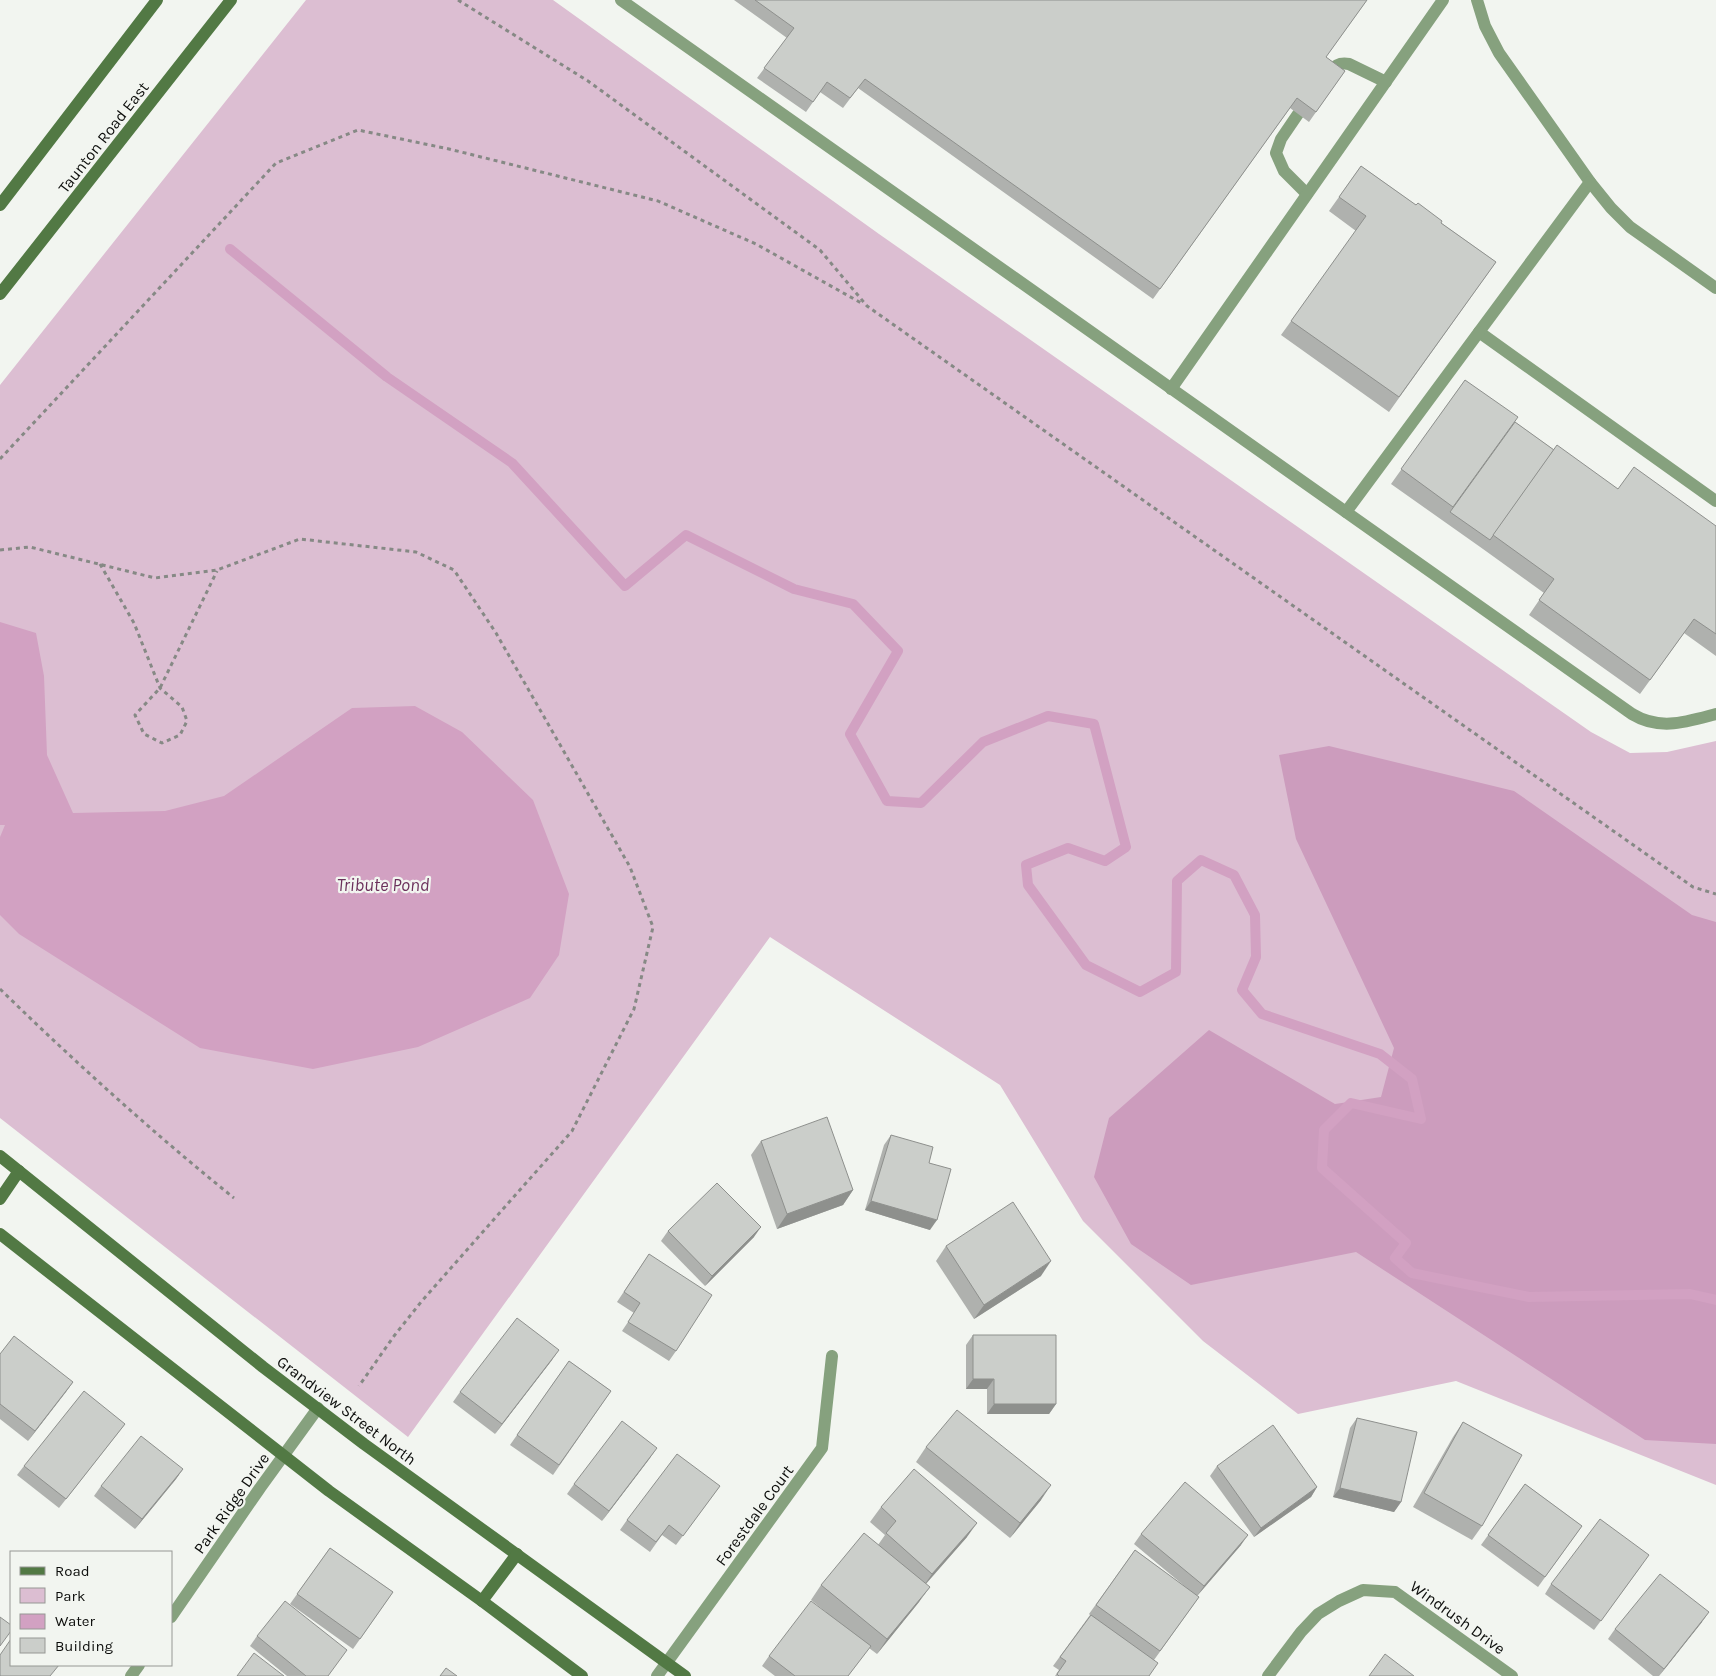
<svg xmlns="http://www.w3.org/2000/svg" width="1716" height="1676" font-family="Karla,sans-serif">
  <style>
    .green { fill: #dcbed2 }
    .forest { fill: #cc9cbd }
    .water { fill: #d2a1c2 }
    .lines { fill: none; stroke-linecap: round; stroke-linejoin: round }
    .stream { stroke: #d2a1c2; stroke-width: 10 }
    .path { stroke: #868985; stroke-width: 3; stroke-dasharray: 4 4; stroke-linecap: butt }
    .lane { stroke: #86a17e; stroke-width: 12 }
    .street { stroke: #86a17e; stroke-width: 12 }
    .secondary { stroke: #527944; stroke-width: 12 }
    .wall { fill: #afb1ae }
    .shaded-wall { fill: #8e908d }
    .building { fill: #cbceca; stroke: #8e908d }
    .labels { text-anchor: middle; stroke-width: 4.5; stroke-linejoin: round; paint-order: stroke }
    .street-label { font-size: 16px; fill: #0c0d0b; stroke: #f2f5f0 }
    .water-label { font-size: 18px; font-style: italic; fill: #6b305b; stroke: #f2f5f0 }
  </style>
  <rect width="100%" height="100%" fill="#f2f5f0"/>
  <!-- green -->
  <path class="green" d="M306,0H553L879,234L1591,732L1630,753L1667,752L1716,741V1485L1456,1381L1298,1414L1203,1341L1083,1221L1000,1085L770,937L408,1437L0,1118V385Z"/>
  <!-- forest -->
  <path class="forest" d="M1329,746L1514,791L1692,915L1716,922V1444L1645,1440L1356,1252L1191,1285L1131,1244L1094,1177L1109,1118L1209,1030L1335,1104L1381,1097L1394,1048L1296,839L1279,755Z"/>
  <!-- water -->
  <path class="water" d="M0,622L36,633L44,676L47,755L73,813L165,811L224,796L352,708L415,706L462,732L533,800L569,894L559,955L530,998L418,1047L313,1069L200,1048L19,934L0,915V837L5,825H0Z"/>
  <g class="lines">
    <!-- stream -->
    <path class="stream" d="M230,249L387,377L512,463L625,586L686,535L794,589L853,604L898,651L850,734L887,801L921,803L983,742L1048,716L1094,724L1126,847L1105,861L1068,848L1026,865L1028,885L1086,965L1140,992L1176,972L1177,881L1201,860L1234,875L1255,915L1256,957L1242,990L1262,1014L1380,1054L1412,1079L1421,1119L1351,1103L1324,1130L1322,1168L1406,1243L1395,1258L1412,1273L1529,1297L1690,1294L1716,1300"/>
    <!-- path -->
    <g class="path">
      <path d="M458,0L588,81L820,250L867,306L1693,887L1716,894"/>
      <path d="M0,459L276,163L358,130L449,149L658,201L756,244L863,304"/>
      <path d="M0,550L30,547L155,578L217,570L300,539L416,552L454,570L496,633L630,867L653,927L634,1009L572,1131L421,1302L394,1336L359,1386"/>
      <path d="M100,564L134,623L160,688L182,707L187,721L180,735L162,743L144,734L135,715L160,688L217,571"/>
      <path d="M0,989C75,1062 152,1132 234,1198"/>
    </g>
    <!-- lane -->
    <g class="lane">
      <path d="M621,0L1632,714C1660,731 1686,722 1716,714"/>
      <path d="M1477,0L1485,26L1499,53L1590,182L1479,332L1716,501"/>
      <path d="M1328,74C1334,66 1339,62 1349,64L1386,82"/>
      <path d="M1298,114L1281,139L1276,153L1284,171L1307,194"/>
      <path d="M1590,182L1611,208L1630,227L1716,288"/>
      <path d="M1171,389L1443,0"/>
      <path d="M1346,512L1479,332"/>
    </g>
    <!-- street -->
    <g class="street">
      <path d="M171,1617L260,1488L318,1408"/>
      <path d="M131,1676L139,1665"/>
      <path d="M657,1676L822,1448L832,1356"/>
      <path d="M1268,1676L1301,1632L1318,1614L1339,1601L1363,1590L1395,1592L1512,1676"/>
    </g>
    <!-- secondary -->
    <g class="secondary">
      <path d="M0,205L157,0"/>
      <path d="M0,294L231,0"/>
      <path d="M0,1156L263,1367L364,1444L685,1676"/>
      <path d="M0,1199L19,1171"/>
      <path d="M0,1234L329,1491L482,1601L582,1676"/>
      <path d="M482,1601L517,1554"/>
    </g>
  </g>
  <!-- wall -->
  <g class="wall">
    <path d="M734,0H1367L1326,57L1345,71L1309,122L1290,108L1153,299L858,88L843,108L820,92L806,112L757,78L787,38Z"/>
    <path d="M1361,166L1496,262L1389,412L1281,335L1356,231L1329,211Z"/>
    <path d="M1465,380L1515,422L1554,450L1618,489L1716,526V656L1684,633L1640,694L1529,615L1544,593L1483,549L1391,484Z"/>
    <path d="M891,1135L929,1163L930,1230L865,1210L884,1145Z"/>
    <path d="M761,1141L853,1190L843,1205L777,1229L751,1155Z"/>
    <path d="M668,1231L754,1237L705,1286L661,1241Z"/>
    <path d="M946,1246L1041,1276L974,1319L936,1261Z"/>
    <path d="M649,1254L676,1351L669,1361L622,1331L634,1313L617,1302Z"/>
    <path d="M973,1335L1056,1404L1049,1414H987V1389H966V1345Z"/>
    <path d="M0,1354L73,1382L28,1441L0,1419Z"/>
    <path d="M552,1360L495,1434L453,1402L460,1392Z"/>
    <path d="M569,1361L611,1391L553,1475L510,1445Z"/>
    <path d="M1357,1418L1401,1502L1394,1512L1333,1497L1350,1428Z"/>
    <path d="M1463,1422L1482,1526L1472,1540L1413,1507L1453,1437Z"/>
    <path d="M125,1424L118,1433L59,1508L17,1475L24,1466Z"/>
    <path d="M926,1447L1041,1500L1010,1538L916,1462Z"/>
    <path d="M650,1458L602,1521L567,1494L574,1484Z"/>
    <path d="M1217,1466L1317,1487L1311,1497L1254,1537L1210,1476Z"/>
    <path d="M183,1469L176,1479L135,1529L94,1496L101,1486Z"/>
    <path d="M1525,1484L1582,1526L1538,1587L1481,1545Z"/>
    <path d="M720,1486L676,1545L662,1535L650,1552L620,1530L627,1520Z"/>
    <path d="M881,1507L967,1537L926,1584L919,1602L877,1654L869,1648L848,1676H775L762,1666L769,1656L826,1612L811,1600L821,1585L878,1545L885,1535L870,1522Z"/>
    <path d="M1141,1534L1241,1545L1197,1596L1199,1597L1154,1660L1149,1676H1055L1059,1670L1053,1666L1090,1615L1089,1614L1135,1550L1188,1589L1134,1544Z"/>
    <path d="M330,1548L393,1592L353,1649L290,1604Z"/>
    <path d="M1642,1565L1594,1630L1545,1594L1551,1584Z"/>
    <path d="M1702,1622L1659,1676H1653L1608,1639L1615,1629Z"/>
    <path d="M257,1636L328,1676H287L250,1646Z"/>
  </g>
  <!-- shaded-wall -->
  <g class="shaded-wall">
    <path d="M853,1190L843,1205L777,1229L787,1214Z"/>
    <path d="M871,1201L937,1220L930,1230L865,1210Z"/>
    <path d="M761,1227L754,1237L705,1286L712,1276Z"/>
    <path d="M1051,1261L1041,1276L974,1319L984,1305Z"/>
    <path d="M559,1350L552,1360L495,1434L502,1424Z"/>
    <path d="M973,1379H994L987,1389H966Z"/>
    <path d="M73,1382L66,1392L28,1441L35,1431Z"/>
    <path d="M994,1404H1056L1049,1414H987Z"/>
    <path d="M657,1448L650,1458L602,1521L609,1511Z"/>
    <path d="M183,1469L176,1479L135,1529L142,1519Z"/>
    <path d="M1051,1485L1041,1500L1010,1538L1020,1523Z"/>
    <path d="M1317,1487L1311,1497L1254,1537L1261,1528Z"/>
    <path d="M1340,1488L1401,1502L1394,1512L1333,1497Z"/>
    <path d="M977,1523L967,1537L922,1588L932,1574Z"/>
    <path d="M1248,1535L1241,1545L1197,1596L1204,1586Z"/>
    <path d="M930,1587L919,1602L877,1654L887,1639Z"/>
    <path d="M1709,1612L1702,1622L1659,1676L1664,1669Z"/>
  </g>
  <!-- building -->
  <g class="building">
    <path d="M755,0H1367L1326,57L1345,71L1316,112L1297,98L1160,289L865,79L850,98L827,82L813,102L764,68L794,28Z"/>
    <path d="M1361,166L1416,205L1418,203L1442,221L1441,223L1496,262L1399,397L1291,321L1366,216L1339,197Z"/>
    <path d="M1465,380L1518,417L1453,507L1401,469Z"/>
    <path d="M1515,422L1554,450L1490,540L1450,512Z"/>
    <path d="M1557,445L1618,489L1634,467L1716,526V634L1694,619L1650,680L1539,600L1554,579L1493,535Z"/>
    <path d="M827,1117L853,1190L787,1214L761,1141Z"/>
    <path d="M891,1135L933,1147L929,1163L951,1169L937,1220L871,1201Z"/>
    <path d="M717,1183L761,1227L712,1276L668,1231Z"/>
    <path d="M1013,1202L1051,1261L984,1305L946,1246Z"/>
    <path d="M649,1254L712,1295L676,1351L628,1322L640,1303L624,1292Z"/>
    <path d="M517,1318L559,1350L502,1424L460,1392Z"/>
    <path d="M973,1335H1056V1404H994V1379H973Z"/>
    <path d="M14,1336L73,1382L35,1431L0,1404V1354Z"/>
    <path d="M569,1361L611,1391L559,1465L517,1435Z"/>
    <path d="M84,1391L125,1424L66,1499L24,1466Z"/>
    <path d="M957,1410L1051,1485L1020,1523L926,1447Z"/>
    <path d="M1357,1418L1417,1432L1401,1502L1340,1488Z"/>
    <path d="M622,1421L657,1448L609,1511L574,1484Z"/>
    <path d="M1463,1422L1522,1455L1482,1526L1424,1493Z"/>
    <path d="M1273,1425L1317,1487L1261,1528L1217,1466Z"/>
    <path d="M141,1436L183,1469L142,1519L101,1486Z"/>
    <path d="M677,1454L720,1486L683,1536L669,1525L656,1542L627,1520Z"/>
    <path d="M914,1469L977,1523L932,1574L886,1533L896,1521L881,1507Z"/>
    <path d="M1185,1482L1248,1535L1204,1586L1141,1534Z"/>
    <path d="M1525,1484L1582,1526L1545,1577L1488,1535Z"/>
    <path d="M1600,1519L1649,1555L1601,1621L1551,1584Z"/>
    <path d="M864,1533L930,1587L887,1639L821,1585Z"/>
    <path d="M330,1548L393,1592L360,1639L297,1594Z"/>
    <path d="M1135,1550L1199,1597L1160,1651L1096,1605Z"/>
    <path d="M1660,1574L1709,1612L1664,1669L1615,1629Z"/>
    <path d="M285,1601L347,1650L328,1676H306L257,1636Z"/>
    <path d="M811,1601L871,1646L848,1676H795L769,1656Z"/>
    <path d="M1091,1615L1158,1663L1149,1676H1059L1057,1674L1066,1661L1060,1657Z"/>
    <path d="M0,1617L11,1625V1631L0,1646Z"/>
    <path d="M11,1639V1665H59L50,1676H0V1655Z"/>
    <path d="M254,1653L284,1676H237Z"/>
    <path d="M1385,1654L1414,1676H1369Z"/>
    <path d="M446,1668L457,1676H440Z"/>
  </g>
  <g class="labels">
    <!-- street labels -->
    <g class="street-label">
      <text transform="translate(103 137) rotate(-52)" y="6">Taunton Road East</text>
      <text transform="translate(347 1410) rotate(37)" y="6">Grandview Street North</text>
      <text transform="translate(231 1503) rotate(-55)" y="6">Park Ridge Drive</text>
      <text transform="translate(754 1515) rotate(-54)" y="6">Forestdale Court</text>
      <text transform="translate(1458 1617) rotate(36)" y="6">Windrush Drive</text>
    </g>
    <!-- water labels -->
    <g class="water-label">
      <text x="383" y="891">Tribute Pond</text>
    </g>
  </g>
  <!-- legend -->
  <rect x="10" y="1551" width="162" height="115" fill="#f2f5f0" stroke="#969894"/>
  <rect x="20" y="1567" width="25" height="8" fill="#527944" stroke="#969894"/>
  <text x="55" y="1576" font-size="15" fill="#0c0d0b">Road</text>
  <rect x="20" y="1588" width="25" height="15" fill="#dcbed2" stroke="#969894"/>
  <text x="55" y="1601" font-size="15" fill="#0c0d0b">Park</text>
  <rect x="20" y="1614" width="25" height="15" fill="#d2a1c2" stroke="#969894"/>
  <text x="55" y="1626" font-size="15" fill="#0c0d0b">Water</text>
  <rect x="20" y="1638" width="25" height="15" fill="#cbceca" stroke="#969894"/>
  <text x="55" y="1651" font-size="15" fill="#0c0d0b">Building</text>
</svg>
